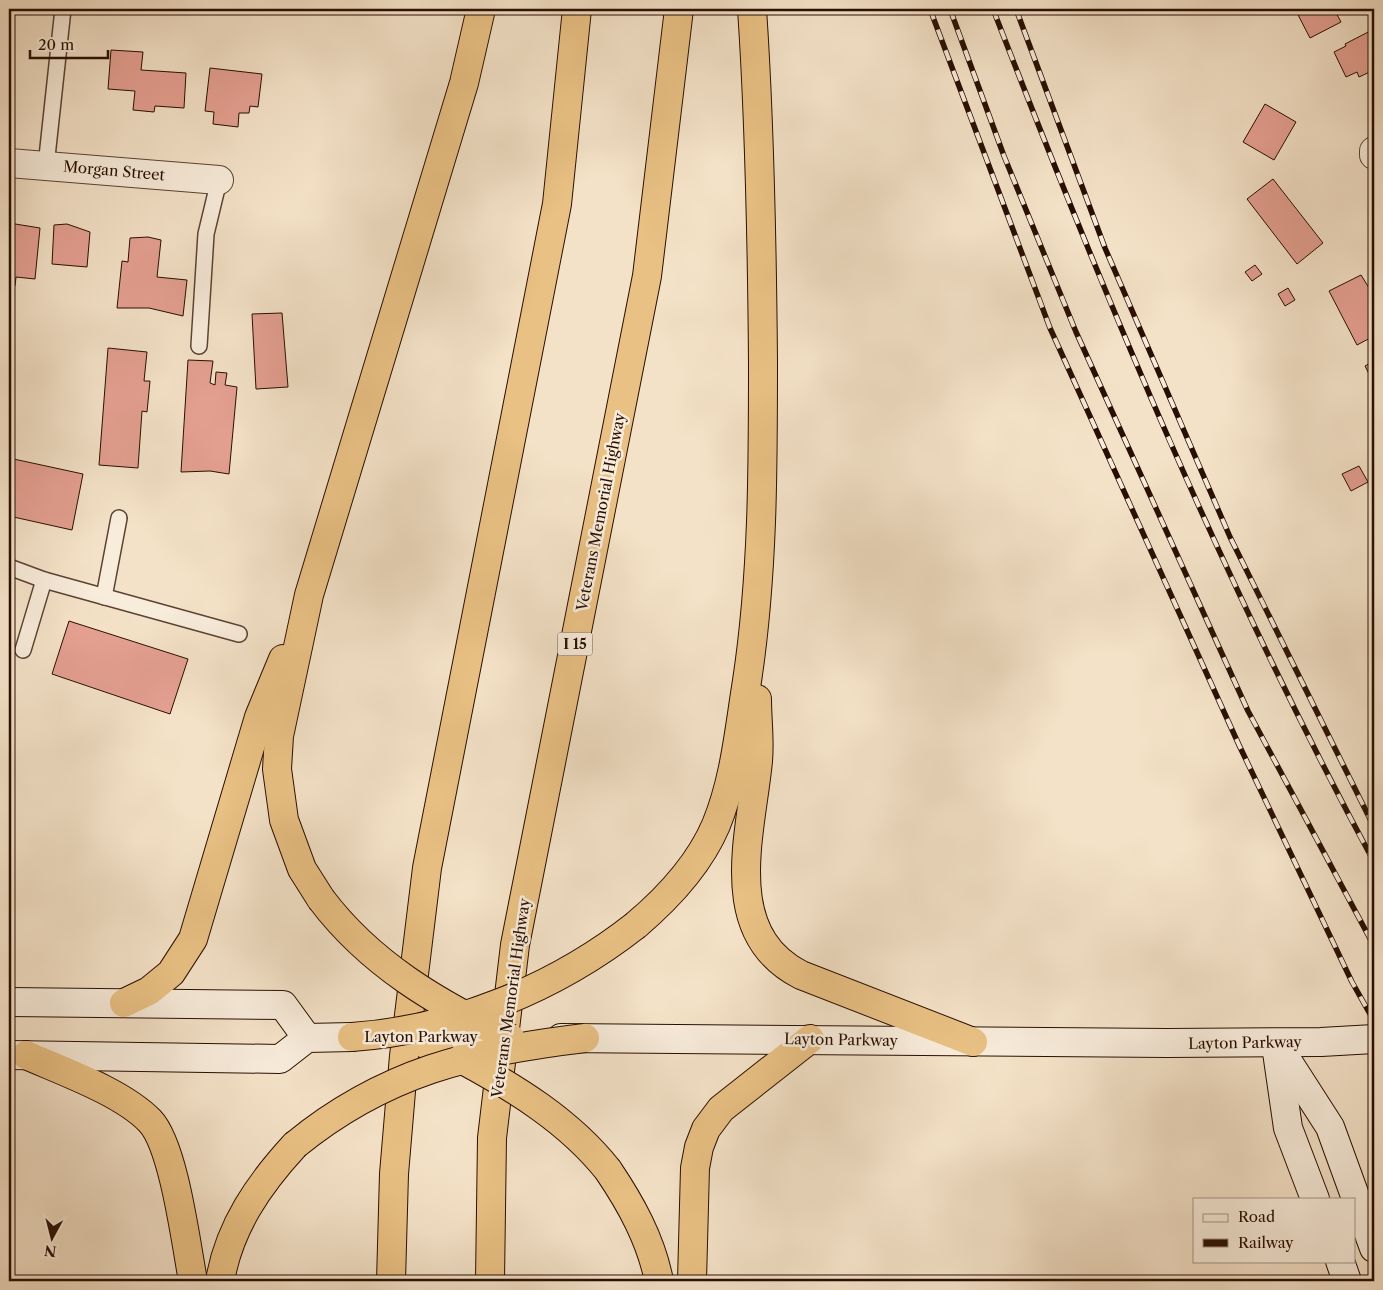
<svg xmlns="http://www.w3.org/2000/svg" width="1383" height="1290" font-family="'Libre Caslon Text',serif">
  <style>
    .building { fill: #e5a092; stroke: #280e01 }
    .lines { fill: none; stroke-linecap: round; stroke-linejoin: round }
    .lane-casing { stroke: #5b4333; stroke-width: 18 }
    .street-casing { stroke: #5b4333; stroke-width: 30 }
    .secondary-casing { stroke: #280e01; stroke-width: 30 }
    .highway-casing { stroke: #280e01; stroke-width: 30 }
    .lane { stroke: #f8ecdb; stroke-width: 15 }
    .street { stroke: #f8ecdb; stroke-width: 28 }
    .secondary { stroke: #f8ecdb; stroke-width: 28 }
    .highway { stroke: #eac184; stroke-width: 28 }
    .rail-casing { stroke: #280e01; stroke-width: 5.5 }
    .rail { stroke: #f8ecdb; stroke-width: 4; stroke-dasharray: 11; stroke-linecap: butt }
    .secondary-bridge-casing { stroke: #280e01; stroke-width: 30; stroke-linecap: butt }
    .highway-bridge-casing { stroke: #280e01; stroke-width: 30; stroke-linecap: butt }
    .secondary-bridge { stroke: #f8ecdb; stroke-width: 28 }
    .highway-bridge { stroke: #eac184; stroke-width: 28 }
    .labels { text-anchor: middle; stroke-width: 5; stroke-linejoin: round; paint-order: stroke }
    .shield { fill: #f8ecdb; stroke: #665142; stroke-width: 1 }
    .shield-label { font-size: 14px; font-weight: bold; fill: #280e01 }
    .street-label { font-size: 15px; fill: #280e01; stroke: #f8ecdb }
  </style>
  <rect width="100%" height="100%" fill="#f4e2c8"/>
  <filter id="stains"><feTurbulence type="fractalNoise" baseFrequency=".004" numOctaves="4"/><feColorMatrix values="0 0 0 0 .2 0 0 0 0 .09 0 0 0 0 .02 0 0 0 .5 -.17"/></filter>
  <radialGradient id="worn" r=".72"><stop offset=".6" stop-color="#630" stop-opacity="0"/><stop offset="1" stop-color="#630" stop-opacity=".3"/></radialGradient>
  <!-- building -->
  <g class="building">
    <path d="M1295,9H1334L1341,22L1310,38Z"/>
    <path d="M1374,29V70L1359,77L1357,72L1346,77L1334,52L1346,46L1345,44Z"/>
    <path d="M111,50L143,52L141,70L186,73L184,108L155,106L154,112L133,110L135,91L108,89Z"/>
    <path d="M210,68L262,74L258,107L250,106L249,113H239L238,127L213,124L214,112L205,111Z"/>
    <path d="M1265,104L1296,122L1274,160L1243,142Z"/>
    <path d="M1273,179L1323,243L1297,264L1247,199Z"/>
    <path d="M9,223L40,228L35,279L16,277L15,286L9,285Z"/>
    <path d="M67,224L90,232L87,267L52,264L54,225Z"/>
    <path d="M148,237L161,240L157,277L187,280L183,316L149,308H117L122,261L128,262L130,238Z"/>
    <path d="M1255,265L1262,274L1252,281L1245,272Z"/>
    <path d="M1361,275L1374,296V336L1357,345L1329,291Z"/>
    <path d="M1288,288L1295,300L1285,306L1278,294Z"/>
    <path d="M282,313L288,387L256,389L252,314Z"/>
    <path d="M108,348L147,352L144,381H150L147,412L142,411L138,468L99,465Z"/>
    <path d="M188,360L213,361L210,383L215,385L216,372L227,373L225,385L237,387L229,474L210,471L181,472Z"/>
    <path d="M1374,361V384L1365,366Z"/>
    <path d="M9,458L83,474L72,530L9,516Z"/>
    <path d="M1359,466L1368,482L1351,491L1342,474Z"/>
    <path d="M69,621L188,659L170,714L52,674Z"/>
  </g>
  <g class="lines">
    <!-- lane casing -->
    <g class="lane-casing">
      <g id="lane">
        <path d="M46,166L63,9"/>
        <path d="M199,346L206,234L219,180"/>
        <path d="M9,567L44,580L239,634"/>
        <path d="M104,597L119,518"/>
        <path d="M23,650L44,580"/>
      </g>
    </g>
    <!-- street casing -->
    <g class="street-casing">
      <g id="street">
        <path d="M1374,151V155"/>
        <path d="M9,163L219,180"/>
      </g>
    </g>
    <!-- secondary casing -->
    <g class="secondary-casing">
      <g id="secondary">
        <path d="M9,1002L283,1005L307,1038"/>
        <path d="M561,1038L1167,1043L1321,1042L1374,1039"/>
        <path d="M1276,1043L1330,1127L1374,1248"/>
        <path d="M1277,1052L1288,1128L1315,1199"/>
        <path d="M9,1055L280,1059L307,1038L352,1037"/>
        <path d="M1340,1261L1347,1281"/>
      </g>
    </g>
    <!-- highway casing -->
    <g class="highway-casing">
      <g id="highway">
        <path d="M757,699C757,719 760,741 758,761C751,834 719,933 801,975L973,1042"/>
        <path d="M321,899L302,869L284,820L277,769L279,736L309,595L464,83L481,9"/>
        <path d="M636,925C669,897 699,865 716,825C735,779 739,730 747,681C763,575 763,469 763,362C762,244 760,126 752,9"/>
        <path d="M124,1003L149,991L171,973L193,939L259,717L283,659"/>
        <path d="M409,1037L461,1059"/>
        <path d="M26,1055C62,1071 122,1092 150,1121C174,1146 186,1244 193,1281"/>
        <path d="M608,1170C631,1204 651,1240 659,1281"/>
        <path d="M220,1281C229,1227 259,1184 295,1145"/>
        <path d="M391,1281L394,1174L404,1056L427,868L557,204L577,9"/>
        <path d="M490,1281L492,1138L515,945L647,276L679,9"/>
        <path d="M692,1281L695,1168L699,1147L706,1129L721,1109L810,1039"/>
      </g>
    </g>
    <!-- lane -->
    <use href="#lane" class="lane"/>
    <!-- street -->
    <use href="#street" class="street"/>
    <!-- secondary -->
    <use href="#secondary" class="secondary"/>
    <!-- highway -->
    <use href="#highway" class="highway"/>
    <!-- rail casing -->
    <g class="rail-casing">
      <g id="rail">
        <path d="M930,9L1050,328L1239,745L1352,982L1374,1021"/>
        <path d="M950,9L1004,156L1076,332L1248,711L1374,946"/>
        <path d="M993,9C1105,299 1226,588 1374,862"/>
        <path d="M1016,9L1105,248L1230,537L1374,827"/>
      </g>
    </g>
    <!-- rail -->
    <use href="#rail" class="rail"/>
    <!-- secondary-bridge casing -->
    <g class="secondary-bridge-casing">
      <path id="secondary-bridge" d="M464,1037L510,1038"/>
    </g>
    <!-- highway-bridge casing -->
    <g class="highway-bridge-casing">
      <g id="highway-bridge">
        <path d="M321,899C370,964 438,1004 510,1038"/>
        <path d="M352,1037C454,1030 556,988 636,925"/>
        <path d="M461,1059C515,1088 569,1121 608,1170"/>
        <path d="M295,1145C384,1072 473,1051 585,1038"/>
      </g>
    </g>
    <!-- secondary-bridge -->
    <use href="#secondary-bridge" class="secondary-bridge"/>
    <!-- highway-bridge -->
    <use href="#highway-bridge" class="highway-bridge"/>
  </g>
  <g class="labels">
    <!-- shield labels -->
    <rect class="shield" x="557.5" y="632.5" width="35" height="23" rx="4"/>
    <g class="shield-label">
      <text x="575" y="649">I 15</text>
    </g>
    <!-- street labels -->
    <g class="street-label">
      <text transform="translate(114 171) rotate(5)" y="5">Morgan Street</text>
      <text transform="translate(601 512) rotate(-79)" y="5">Veterans Memorial Highway</text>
      <text transform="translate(511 998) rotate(-82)" y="5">Veterans Memorial Highway</text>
      <text x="421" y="1042">Layton Parkway</text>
      <text transform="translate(841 1040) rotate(1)" y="5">Layton Parkway</text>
      <text transform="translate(1245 1043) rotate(-1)" y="5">Layton Parkway</text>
    </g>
  </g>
  <!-- margin -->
  <rect width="1383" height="1290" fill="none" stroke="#f4e2c8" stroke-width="30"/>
  <rect x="10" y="10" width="1363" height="1270" fill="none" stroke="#280e01" stroke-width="2.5"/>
  <rect x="15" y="15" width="1353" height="1260" fill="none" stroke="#280e01"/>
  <!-- legend -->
  <rect x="1193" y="1198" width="162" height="65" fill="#f8ecdb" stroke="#a59384"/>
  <rect x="1203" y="1214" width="25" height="8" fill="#f8ecdb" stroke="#a59384"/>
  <text x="1238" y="1222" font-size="15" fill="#280e01">Road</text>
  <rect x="1203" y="1239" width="25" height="8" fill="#280e01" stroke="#a59384"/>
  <text x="1238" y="1248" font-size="15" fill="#280e01">Railway</text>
  <!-- north arrow -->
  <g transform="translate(52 1238) rotate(187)" stroke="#f8ecdb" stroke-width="4" paint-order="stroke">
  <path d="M0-4L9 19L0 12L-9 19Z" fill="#280e01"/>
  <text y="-8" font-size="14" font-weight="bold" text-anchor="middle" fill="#280e01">N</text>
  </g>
  <!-- scale -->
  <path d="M30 50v8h78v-8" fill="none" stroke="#280e01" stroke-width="2.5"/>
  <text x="38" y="50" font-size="15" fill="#280e01" stroke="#f8ecdb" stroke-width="4" paint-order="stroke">20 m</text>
  <rect width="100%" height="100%" filter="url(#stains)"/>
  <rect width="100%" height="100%" fill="url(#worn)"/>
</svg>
